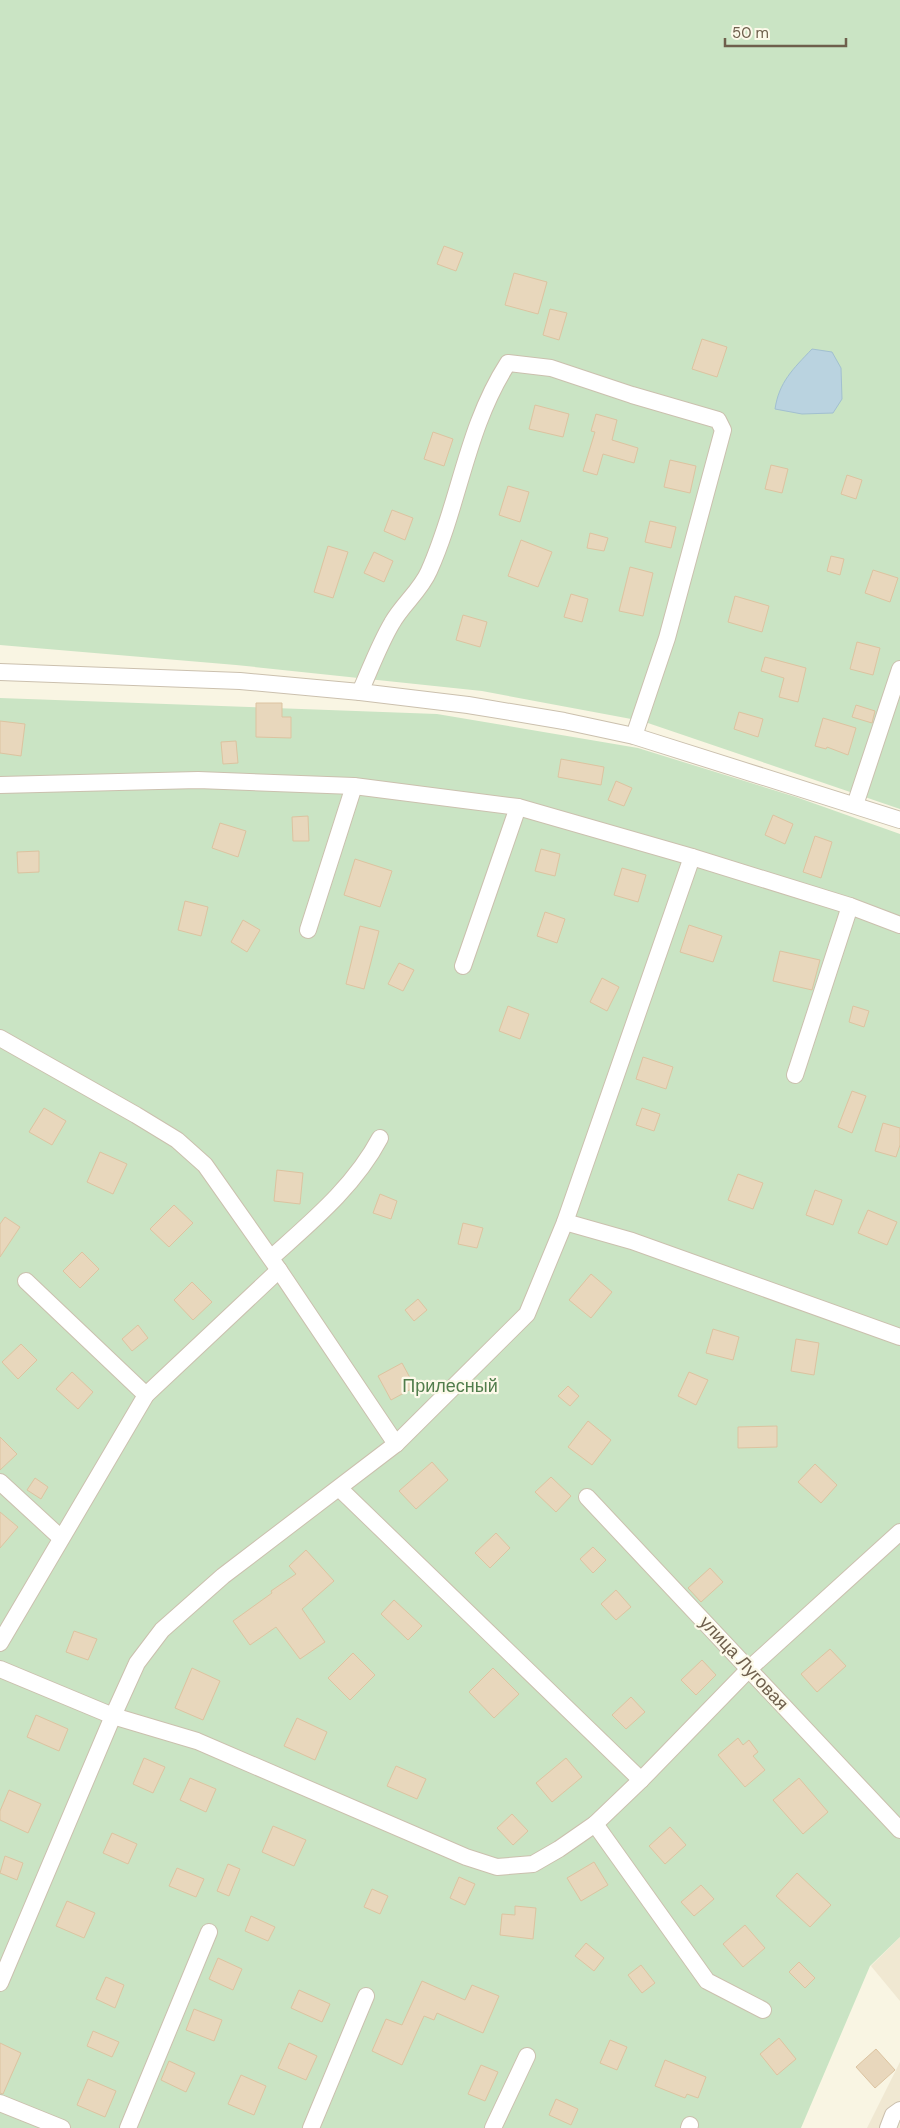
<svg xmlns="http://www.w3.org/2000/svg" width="900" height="2128" font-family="'DM Sans',sans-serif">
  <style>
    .residential { fill: #f0e8d2 }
    .green { fill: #cae4c4 }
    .water { fill: #bad3e0; stroke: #a2c0d0 }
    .building { fill: #e8d7bc; stroke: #dcc3a0 }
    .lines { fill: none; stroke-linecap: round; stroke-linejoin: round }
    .minor-casing { stroke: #cbc0ae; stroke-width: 18 }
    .minor { stroke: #fff; stroke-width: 16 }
    .labels { text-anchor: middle; stroke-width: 4.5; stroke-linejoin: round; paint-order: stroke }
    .park-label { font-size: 18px; fill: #517d4c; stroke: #fcf9e9 }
    .street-label { font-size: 18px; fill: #6e5f4c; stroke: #fcf9e9 }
  </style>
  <rect width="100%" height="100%" fill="#f9f5e3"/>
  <!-- residential -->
  <g class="residential">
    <path d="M900,1937V2001L871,1966Z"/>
    <path d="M900,2062V2128H867Z"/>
  </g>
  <!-- green -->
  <g class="green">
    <path d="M0,0H900V809L642,721L482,691L236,665L0,645Z"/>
    <path d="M0,698L437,714L638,748L796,797L900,834V1937L870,1966L801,2128H0Z"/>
  </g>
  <!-- water -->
  <path class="water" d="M812,349L832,352L841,368L842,399L833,413L802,414L775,409C779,382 793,369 812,349Z"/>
  <!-- building -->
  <g class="building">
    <path d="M444,246L463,253L456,271L437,264Z"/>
    <path d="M514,273L547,282L538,314L505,305Z"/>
    <path d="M550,309L567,313L559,340L543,335Z"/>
    <path d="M702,339L727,347L717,377L692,369Z"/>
    <path d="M535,405L569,414L563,437L529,429Z"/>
    <path d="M596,414L617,420L612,440L638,448L634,463L603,454L597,475L583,471L595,432L591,431Z"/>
    <path d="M433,432L453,439L444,466L424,459Z"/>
    <path d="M670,460L696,466L690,493L664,487Z"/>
    <path d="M771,465L788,469L782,493L765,489Z"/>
    <path d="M847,475L862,480L856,499L841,494Z"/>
    <path d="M508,486L529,492L520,522L499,515Z"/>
    <path d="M392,510L413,518L405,540L384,531Z"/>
    <path d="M650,521L676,527L671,548L645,542Z"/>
    <path d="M590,533L608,538L604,551L587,548Z"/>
    <path d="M521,540L552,552L538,587L508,576Z"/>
    <path d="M328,546L348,552L333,598L314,592Z"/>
    <path d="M374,552L393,561L384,582L364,573Z"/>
    <path d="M831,556L844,559L840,575L827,571Z"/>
    <path d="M630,567L653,573L643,616L619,611Z"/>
    <path d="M873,570L898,578L890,602L865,593Z"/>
    <path d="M571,594L588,599L582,622L564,617Z"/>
    <path d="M735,596L769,606L762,632L728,622Z"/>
    <path d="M463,615L487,622L480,647L456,640Z"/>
    <path d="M857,642L880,648L873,675L850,669Z"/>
    <path d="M765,657L806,668L798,702L779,697L784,678L761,671Z"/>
    <path d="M256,703H282V717H291V738L256,737Z"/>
    <path d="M856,705L875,711L872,723L852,717Z"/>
    <path d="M739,712L763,719L758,737L734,729Z"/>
    <path d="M823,718L856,728L848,755L827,747L826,749L815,746Z"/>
    <path d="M0,721L25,724L21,756L0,753Z"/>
    <path d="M236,741L238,763L223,764L221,742Z"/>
    <path d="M561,759L604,767L601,785L558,777Z"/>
    <path d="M616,781L632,788L624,806L608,800Z"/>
    <path d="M773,815L793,824L785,844L765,835Z"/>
    <path d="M308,816L309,841H293L292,817Z"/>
    <path d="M220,823L246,831L238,857L212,848Z"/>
    <path d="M815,836L832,842L821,878L803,872Z"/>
    <path d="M541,849L560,854L555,876L535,871Z"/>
    <path d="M39,851V872L18,873L17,852Z"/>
    <path d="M355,859L392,871L380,907L344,895Z"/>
    <path d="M622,868L646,875L638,902L614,895Z"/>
    <path d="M185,901L208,907L201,936L178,930Z"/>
    <path d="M545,912L565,919L557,943L537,936Z"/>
    <path d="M243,920L260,930L247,952L231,942Z"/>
    <path d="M689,925L722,936L713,962L680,952Z"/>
    <path d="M360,926L379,931L364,989L346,984Z"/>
    <path d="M780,951L820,960L812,990L773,981Z"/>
    <path d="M399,963L414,970L403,991L388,984Z"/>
    <path d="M602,978L619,987L607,1011L590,1002Z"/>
    <path d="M508,1006L529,1014L520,1039L499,1031Z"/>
    <path d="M853,1006L869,1011L864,1027L849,1022Z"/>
    <path d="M643,1057L673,1067L666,1089L636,1079Z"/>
    <path d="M852,1091L866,1096L852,1133L838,1127Z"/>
    <path d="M44,1108L66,1121L52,1145L29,1132Z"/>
    <path d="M642,1108L660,1114L654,1131L636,1125Z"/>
    <path d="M883,1123L900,1128V1145L896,1157L875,1151Z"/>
    <path d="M100,1152L127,1164L113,1194L87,1182Z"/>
    <path d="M277,1170L303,1173L300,1204L274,1201Z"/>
    <path d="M738,1174L763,1183L753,1209L728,1200Z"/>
    <path d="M815,1190L842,1200L833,1225L806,1215Z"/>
    <path d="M380,1194L397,1201L391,1219L373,1213Z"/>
    <path d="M174,1205L193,1223L169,1247L150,1229Z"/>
    <path d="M868,1210L897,1222L887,1245L858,1233Z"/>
    <path d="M5,1217L20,1227L0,1257V1224Z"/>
    <path d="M463,1223L483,1228L477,1248L458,1244Z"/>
    <path d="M82,1252L99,1269L80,1288L63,1271Z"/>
    <path d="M591,1274L612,1292L591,1318L569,1300Z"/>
    <path d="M192,1282L212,1302L193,1320L174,1300Z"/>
    <path d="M418,1299L427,1310L414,1321L405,1310Z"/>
    <path d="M138,1325L148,1338L132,1351L122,1339Z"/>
    <path d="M713,1329L739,1337L733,1360L706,1353Z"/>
    <path d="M796,1339L819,1343L814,1375L791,1371Z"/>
    <path d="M21,1344L37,1360L18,1379L2,1362Z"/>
    <path d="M402,1363L415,1387L391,1400L378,1376Z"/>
    <path d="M72,1372L93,1392L78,1409L56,1389Z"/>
    <path d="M689,1372L708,1380L696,1405L678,1396Z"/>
    <path d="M568,1386L579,1396L570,1406L558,1396Z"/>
    <path d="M588,1421L611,1440L592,1465L568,1447Z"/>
    <path d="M777,1426V1447L738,1448V1427Z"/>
    <path d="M0,1437L17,1454L0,1470Z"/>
    <path d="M432,1462L448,1480L416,1509L399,1491Z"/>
    <path d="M815,1464L837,1485L821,1503L798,1482Z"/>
    <path d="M551,1477L571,1496L556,1512L535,1492Z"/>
    <path d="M35,1478L48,1487L41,1499L27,1490Z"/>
    <path d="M0,1512L18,1527L0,1548Z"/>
    <path d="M496,1533L510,1548L490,1568L475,1553Z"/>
    <path d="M593,1547L606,1560L593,1573L580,1559Z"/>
    <path d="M306,1550L334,1581L302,1609L325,1642L300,1659L276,1627L250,1645L233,1621L272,1593L271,1591L296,1574L289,1566Z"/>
    <path d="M710,1568L723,1582L701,1602L688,1588Z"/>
    <path d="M616,1590L631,1607L616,1620L601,1604Z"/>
    <path d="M394,1600L422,1626L408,1640L381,1614Z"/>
    <path d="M74,1631L97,1639L88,1660L66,1652Z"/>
    <path d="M830,1649L846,1666L817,1692L801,1674Z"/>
    <path d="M353,1653L375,1675L350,1700L328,1678Z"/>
    <path d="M702,1660L716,1675L696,1695L681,1680Z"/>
    <path d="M192,1668L220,1681L203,1720L175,1708Z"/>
    <path d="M493,1668L519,1694L494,1718L469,1692Z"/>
    <path d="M631,1697L645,1712L626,1729L612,1715Z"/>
    <path d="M36,1715L68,1729L59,1751L27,1737Z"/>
    <path d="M297,1718L327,1732L315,1760L284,1746Z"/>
    <path d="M738,1738L743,1745L749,1740L758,1752L753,1756L765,1770L745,1787L718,1755Z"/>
    <path d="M144,1758L165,1767L153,1793L133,1784Z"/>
    <path d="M566,1758L582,1777L552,1802L536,1783Z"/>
    <path d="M396,1766L426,1779L417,1799L387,1786Z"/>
    <path d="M190,1778L216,1789L206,1812L180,1800Z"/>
    <path d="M799,1778L828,1812L803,1834L773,1800Z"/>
    <path d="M9,1790L41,1804L28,1833L0,1820V1811Z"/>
    <path d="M512,1814L528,1831L513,1845L497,1828Z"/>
    <path d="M273,1826L306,1840L294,1866L262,1852Z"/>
    <path d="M670,1827L686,1845L665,1864L649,1846Z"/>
    <path d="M112,1833L137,1844L128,1864L103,1853Z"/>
    <path d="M5,1856L23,1863L17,1880L0,1873Z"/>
    <path d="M594,1862L608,1885L581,1901L567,1878Z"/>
    <path d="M228,1864L240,1869L229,1896L217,1891Z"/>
    <path d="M177,1868L204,1879L196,1897L169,1886Z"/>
    <path d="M797,1873L831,1905L810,1927L776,1896Z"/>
    <path d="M459,1877L475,1884L465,1905L450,1898Z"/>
    <path d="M701,1885L714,1899L694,1916L681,1902Z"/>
    <path d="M372,1889L388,1896L380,1914L364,1907Z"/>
    <path d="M67,1901L95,1913L84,1938L56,1926Z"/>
    <path d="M515,1906L536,1908L533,1939L500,1935L502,1914L515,1915Z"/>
    <path d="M251,1916L275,1927L268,1941L245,1931Z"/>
    <path d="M745,1925L765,1948L743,1967L723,1944Z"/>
    <path d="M586,1943L604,1958L594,1971L575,1956Z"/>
    <path d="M218,1958L242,1969L233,1990L209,1979Z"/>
    <path d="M799,1962L815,1978L805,1988L789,1972Z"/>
    <path d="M641,1965L655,1983L642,1993L628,1975Z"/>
    <path d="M106,1977L124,1985L115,2008L96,1999Z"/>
    <path d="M422,1981L465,2000L472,1985L499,1996L483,2033L437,2013L434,2020L424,2016L402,2065L372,2051L386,2019L402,2025Z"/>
    <path d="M299,1990L330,2004L322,2022L291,2008Z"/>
    <path d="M194,2009L222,2020L214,2041L186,2030Z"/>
    <path d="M93,2031L119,2042L112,2057L87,2046Z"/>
    <path d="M779,2038L796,2059L777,2075L760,2054Z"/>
    <path d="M610,2040L627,2047L617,2070L600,2063Z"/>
    <path d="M0,2043L21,2053L3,2094L0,2093Z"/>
    <path d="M289,2043L317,2056L306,2080L278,2068Z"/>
    <path d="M876,2049L895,2070L875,2088L856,2067Z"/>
    <path d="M665,2060L706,2077L698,2098L687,2094L685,2098L655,2086Z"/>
    <path d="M169,2061L195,2073L186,2092L161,2080Z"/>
    <path d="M481,2065L498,2072L485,2101L468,2094Z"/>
    <path d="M241,2075L266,2086L254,2115L228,2104Z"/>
    <path d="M88,2079L116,2091L105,2117L77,2105Z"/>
    <path d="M556,2099L578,2109L571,2125L549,2115Z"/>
  </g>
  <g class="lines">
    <!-- minor casing -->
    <g class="minor-casing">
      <g id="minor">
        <path d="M0,672L240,681L360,692L468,705L564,721L634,736L900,820"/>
        <path d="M360,692C370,670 379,645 392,623C402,605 421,590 429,571C460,502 466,428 508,363L551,368L632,395L718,420L723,430L667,638L634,736"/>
        <path d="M0,785L198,780L354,786L518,807L692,857L850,906L900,925"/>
        <path d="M855,805L900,669"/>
        <path d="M308,930L354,786"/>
        <path d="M463,966L518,807"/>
        <path d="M0,1038L136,1115L177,1140L205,1165L279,1270L396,1444"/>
        <path d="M795,1075L850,906"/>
        <path d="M565,1222L632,1241L900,1337"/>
        <path d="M271,1258C311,1222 354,1187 380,1138"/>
        <path d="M26,1281L146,1395"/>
        <path d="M0,1482L61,1538"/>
        <path d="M340,1489L641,1780"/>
        <path d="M587,1497L900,1830"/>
        <path d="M0,1643L146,1395L279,1270"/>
        <path d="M0,1669L113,1716L197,1741L466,1857L497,1867L533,1864L559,1849L595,1824L641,1780L750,1668L900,1532"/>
        <path d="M595,1824L707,1981L763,2010"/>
        <path d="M0,1983L113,1716L137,1663L162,1630L223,1576L396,1444L527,1314L565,1222L692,857"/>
        <path d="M0,2103L62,2128"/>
        <path d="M128,2128L209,1932"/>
        <path d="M311,2128L366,1996"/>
        <path d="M493,2128L527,2056"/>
        <path d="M689,2128L690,2125"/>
        <path d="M888,2128L893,2115L900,2110"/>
      </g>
    </g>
    <!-- minor -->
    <use href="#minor" class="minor"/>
  </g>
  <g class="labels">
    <!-- park labels -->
    <g class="park-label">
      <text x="450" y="1392">Прилесный</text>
    </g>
    <!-- street labels -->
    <g class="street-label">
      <text transform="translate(744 1663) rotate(47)" y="6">улица Луговая</text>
    </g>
  </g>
  <!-- scale -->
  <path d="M725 38v8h121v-8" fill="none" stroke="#6e5f4c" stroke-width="2.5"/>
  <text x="732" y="38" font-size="15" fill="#6e5f4c" stroke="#fcf9e9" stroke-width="4" paint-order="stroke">50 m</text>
</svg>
